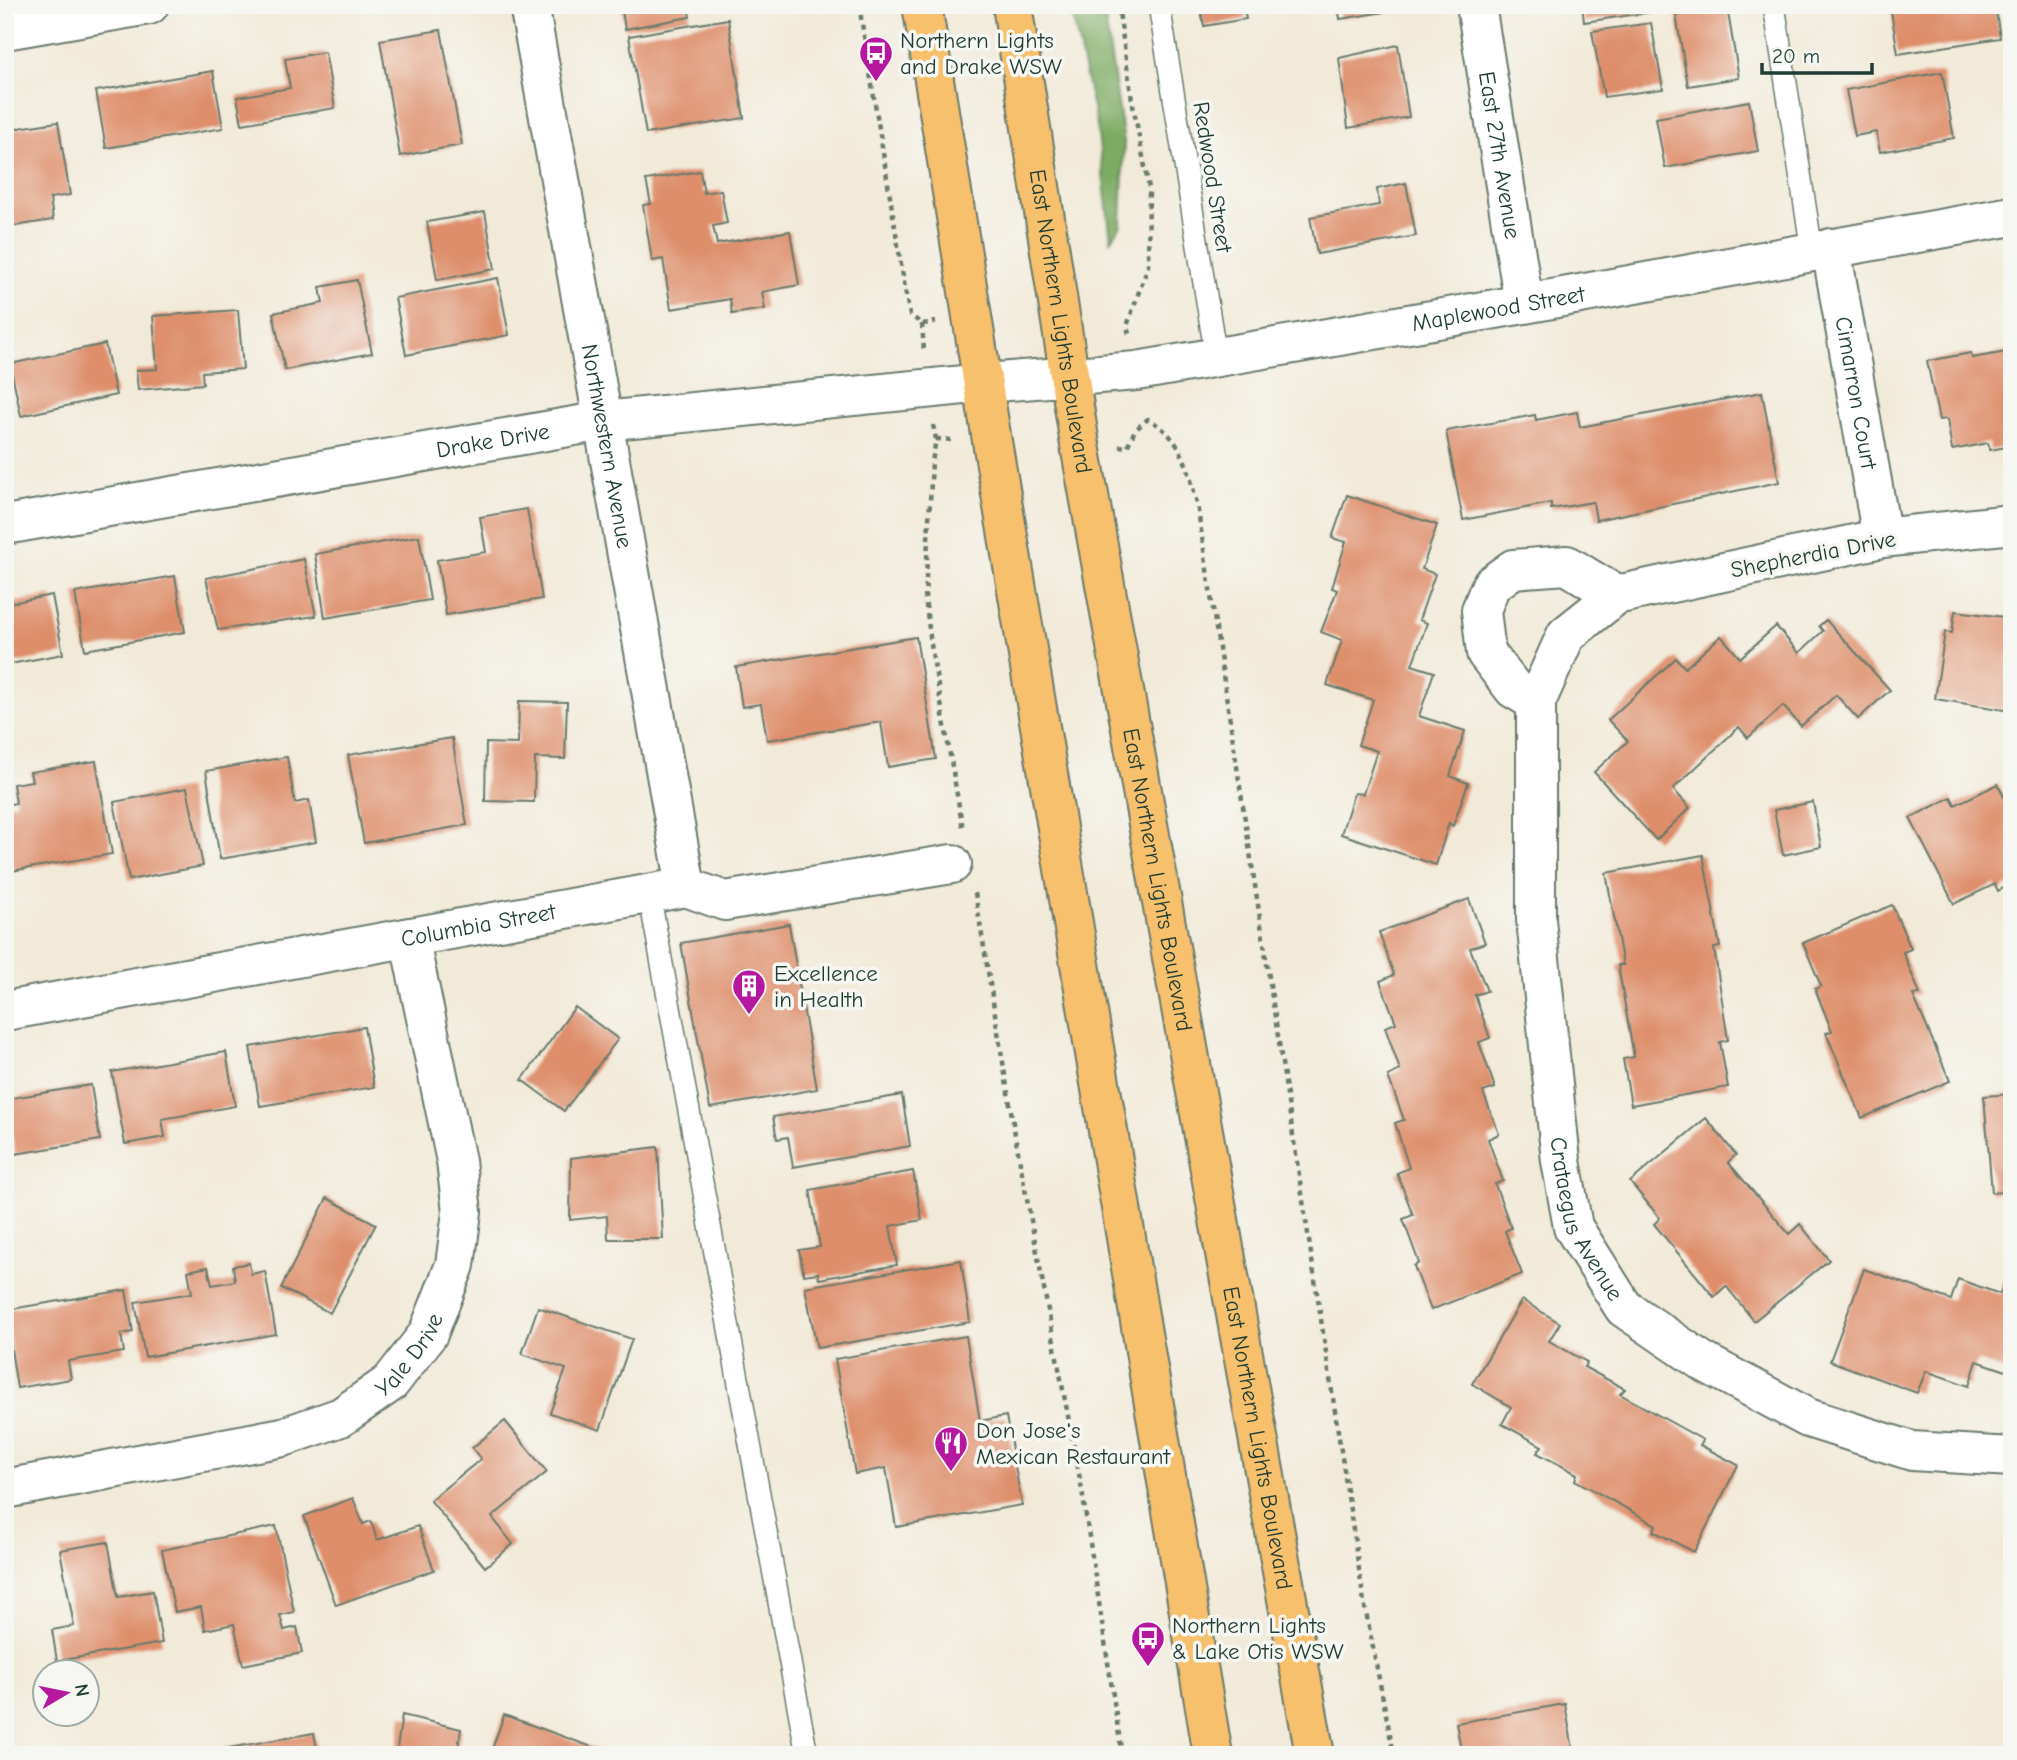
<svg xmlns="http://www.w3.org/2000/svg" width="2017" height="1760" font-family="'Comic Neue',sans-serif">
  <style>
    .forest { fill: #7eab63; stroke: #4e744c; stroke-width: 2 }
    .building { fill: #de8e6b }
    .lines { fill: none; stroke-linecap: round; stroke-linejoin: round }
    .service-casing { stroke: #697a6d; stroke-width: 24 }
    .minor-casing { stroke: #697a6d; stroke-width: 42 }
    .primary-casing { stroke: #697a6d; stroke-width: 42 }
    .path { stroke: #697a6d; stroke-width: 4.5; stroke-dasharray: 5 5; stroke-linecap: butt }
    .service { stroke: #fff; stroke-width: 21 }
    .minor { stroke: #fff; stroke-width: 38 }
    .primary { stroke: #f7c06c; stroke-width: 38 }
    .labels { text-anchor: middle; stroke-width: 7; stroke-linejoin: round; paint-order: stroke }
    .poi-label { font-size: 23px; fill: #1f3d34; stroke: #f6f6f2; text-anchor: start }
    .street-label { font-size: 23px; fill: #1f3d34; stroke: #f6f6f2 }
  </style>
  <rect width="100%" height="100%" fill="#f6f6f2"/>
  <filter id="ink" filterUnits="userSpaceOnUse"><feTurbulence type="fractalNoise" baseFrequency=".0143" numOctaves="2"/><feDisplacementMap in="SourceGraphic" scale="14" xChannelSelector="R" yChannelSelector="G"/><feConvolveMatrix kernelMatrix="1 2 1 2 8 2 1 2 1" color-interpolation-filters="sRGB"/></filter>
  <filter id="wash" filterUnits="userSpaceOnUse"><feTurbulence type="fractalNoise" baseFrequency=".00686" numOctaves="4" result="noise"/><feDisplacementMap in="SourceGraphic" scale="28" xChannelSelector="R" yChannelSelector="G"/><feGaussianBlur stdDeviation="1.57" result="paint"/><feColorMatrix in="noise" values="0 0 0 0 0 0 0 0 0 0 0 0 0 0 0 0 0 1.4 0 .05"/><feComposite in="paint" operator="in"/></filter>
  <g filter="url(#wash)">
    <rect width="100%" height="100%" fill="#f2ead8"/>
    <!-- forest -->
    <path class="forest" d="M1070,5H1103L1124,142L1121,225L1111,240L1097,126Z"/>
    <g id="blocks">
      <!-- building -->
      <g class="building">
        <path d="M621,5H688L690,17L625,29Z"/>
        <path d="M1200,5H1243L1246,19L1204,26Z"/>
        <path d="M1338,5H1396L1397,10L1340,19Z"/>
        <path d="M1582,5H1685V7L1584,22Z"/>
        <path d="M1890,5H1995L2000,38L1898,54Z"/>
        <path d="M1727,7L1739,78L1688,86L1676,15Z"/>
        <path d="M728,19L744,118L646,134L629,36Z"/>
        <path d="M1651,23L1663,89L1604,97L1592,31Z"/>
        <path d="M441,30L462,145L400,156L380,40Z"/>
        <path d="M1398,45L1409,117L1348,128L1339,58Z"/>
        <path d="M325,52L335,108L242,124L237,97L290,88L285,59Z"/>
        <path d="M213,71L223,128L106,148L96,91Z"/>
        <path d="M1942,72L1954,138L1880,152L1876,132L1855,136L1846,90Z"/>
        <path d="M1749,101L1758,151L1665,168L1656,118Z"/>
        <path d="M58,122L70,195L50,198L53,220L14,226L11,205L5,206V130Z"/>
        <path d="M700,171L704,193L721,190L727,223L713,226L717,244L790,231L799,285L762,292L765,309L732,314L730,299L671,309L663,259L652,261L643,205L651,204L646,180Z"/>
        <path d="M1406,183L1416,236L1317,254L1310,217L1379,205L1377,189Z"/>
        <path d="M485,212L495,269L437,280L427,222Z"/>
        <path d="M498,278L509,335L406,355L395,298Z"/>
        <path d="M357,280L372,353L285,370L273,313L323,303L320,287Z"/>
        <path d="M238,310L243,369L202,372L203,384L138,390L136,370L157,369L153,316Z"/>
        <path d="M105,344L116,395L21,416L10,364Z"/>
        <path d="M2012,351V446L1990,450L1988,443L1952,450L1947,419L1939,420L1927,361L1971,353L1972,358Z"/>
        <path d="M1762,392L1779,482L1596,520L1593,502L1551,509V503L1463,520L1446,431L1535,415L1536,420L1577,412L1580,427Z"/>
        <path d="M1347,495L1437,525L1422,569L1435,574L1419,620L1427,623L1412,665L1434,672L1419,716L1465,731L1450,776L1468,783L1453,826L1449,823L1436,865L1341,834L1354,793L1363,794L1377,751L1358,745L1373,700L1327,685L1342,640L1321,632L1337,590L1332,588L1346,542L1332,538Z"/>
        <path d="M527,509L542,599L446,615L437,560L486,552L480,517Z"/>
        <path d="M419,536L430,600L325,618L315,554Z"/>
        <path d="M304,559L316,616L218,630L206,578Z"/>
        <path d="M175,576L185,632L85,650L75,593Z"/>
        <path d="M52,595L63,654L5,665V604Z"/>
        <path d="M1955,611L2012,618V711L1935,699L1945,632L1952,633Z"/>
        <path d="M1826,620L1890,690L1858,719L1836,695L1801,726L1783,706L1748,738L1739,727L1673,789L1690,808L1656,840L1594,772L1628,741L1608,720L1676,658L1685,668L1721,636L1740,658L1776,626L1799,653L1823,631L1819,626Z"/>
        <path d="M916,637L936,759L888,767L881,722L767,740L761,704L742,707L736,667Z"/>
        <path d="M519,701L567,702L565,759L535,758L534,802L485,801L486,743L518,744Z"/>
        <path d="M452,738L467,825L364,843L348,755Z"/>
        <path d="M287,757L295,803L309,800L316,842L220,859L206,771Z"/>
        <path d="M96,761L112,854L5,872V805L16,803L13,784L32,781L30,772Z"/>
        <path d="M1998,784L2009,807L2012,806V884L1998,891L1995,884L1954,904L1910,818L1951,797L1955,805Z"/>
        <path d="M187,788L203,866L129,880L114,802Z"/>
        <path d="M1813,802L1821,847L1783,855L1774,810Z"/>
        <path d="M1703,855L1720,947L1714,948L1728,1040L1720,1042L1728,1087L1631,1105L1623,1059L1634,1057L1618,965H1623L1606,873Z"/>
        <path d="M1469,899L1485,943L1470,948L1487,991L1475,995L1490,1038L1479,1042L1495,1088L1483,1092L1499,1134L1488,1139L1503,1181L1495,1184L1511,1228L1505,1231L1522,1274L1431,1310L1414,1266L1419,1263L1403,1219L1413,1215L1397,1173L1409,1168L1395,1123L1404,1120L1388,1076L1400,1070L1385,1027L1396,1023L1380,981L1394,975L1379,932Z"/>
        <path d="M1892,905L1911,949L1903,952L1920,994L1913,995L1950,1081L1862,1118L1826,1033L1832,1031L1815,989L1821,986L1803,943Z"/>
        <path d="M789,924L817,1089L710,1108L681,943Z"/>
        <path d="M575,1007L618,1039L564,1111L522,1080Z"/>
        <path d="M364,1027L374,1087L260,1106L250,1047Z"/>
        <path d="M226,1052L235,1106L162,1119L165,1137L125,1144L112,1072Z"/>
        <path d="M91,1085L100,1140L15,1154L6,1099Z"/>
        <path d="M2012,1094V1191L1992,1193L1984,1096Z"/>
        <path d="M902,1095L910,1146L793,1167L788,1137L777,1139L773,1117Z"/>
        <path d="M1706,1118L1736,1155L1728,1162L1789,1234L1800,1224L1829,1260L1754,1321L1726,1286L1714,1297L1654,1224L1660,1218L1630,1182Z"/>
        <path d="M658,1147L663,1239H608L607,1216L570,1220L571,1158Z"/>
        <path d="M913,1171L922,1220L890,1226L897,1265L819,1279L818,1273L804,1275L799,1250L820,1247L810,1190Z"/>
        <path d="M327,1198L376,1224L330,1313L281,1288Z"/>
        <path d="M961,1260L970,1322L817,1348L805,1287Z"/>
        <path d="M249,1263L251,1274L265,1271L276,1334L145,1357L135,1302L192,1293L188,1271L208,1267L212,1285L235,1281L233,1266Z"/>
        <path d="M1864,1269L1951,1300L1958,1279L2000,1294L2009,1269L2012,1270V1373L1977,1361L1969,1386L1926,1371L1917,1393L1830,1361Z"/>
        <path d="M126,1290L133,1332L121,1334L124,1352L68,1361L71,1379L17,1388L5,1310Z"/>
        <path d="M1522,1300L1560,1323L1549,1341L1587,1362L1584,1367L1625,1389L1620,1394L1703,1440L1700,1445L1738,1465L1694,1552L1653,1531L1656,1525L1575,1480L1577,1474L1537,1453L1542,1446L1502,1424L1511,1407L1472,1384Z"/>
        <path d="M538,1307L632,1339L600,1430L550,1413L566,1369L522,1354Z"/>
        <path d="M966,1336L980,1421L1006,1416L1022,1505L896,1527L886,1468L855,1474L835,1359Z"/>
        <path d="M505,1421L547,1472L492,1517L513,1544L485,1567L430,1500L481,1459L472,1448Z"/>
        <path d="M353,1498L363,1524L371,1521L377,1540L418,1526L434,1570L336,1605L304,1516Z"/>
        <path d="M276,1526L294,1612L280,1615L284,1630L297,1627L302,1653L243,1665L234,1624L205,1630L201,1607L175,1612L162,1550Z"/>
        <path d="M108,1542L118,1597L153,1591L162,1643L57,1661L52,1630L74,1626L60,1550Z"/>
        <path d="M1565,1704L1574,1755H1462L1456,1723Z"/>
        <path d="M402,1715L461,1729L457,1755H396Z"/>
        <path d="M504,1715L606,1752L605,1755H490Z"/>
        <path d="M314,1733L318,1755H213L212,1751Z"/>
      </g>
    </g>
  </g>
  <g filter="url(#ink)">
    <use href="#blocks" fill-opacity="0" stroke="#697a6d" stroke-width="2"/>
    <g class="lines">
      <!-- service casing -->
      <g class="service-casing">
        <g id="service">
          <path d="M1159,5L1216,357"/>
          <path d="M1774,5L1812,251"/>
          <path d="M649,893L807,1755"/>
        </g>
      </g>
      <!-- minor casing -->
      <g class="minor-casing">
        <g id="minor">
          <path id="s1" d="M529,5L686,887"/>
          <path id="s2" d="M1476,5L1524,304"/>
          <path d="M5,30L149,5"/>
          <path id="s3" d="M1831,248L1882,538"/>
          <path id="s4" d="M2012,524L1882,538L1616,595L1566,635L1536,702V920L1561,1161L1573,1227L1624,1308L1702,1361L1808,1418L1912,1451L2012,1457"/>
          <path id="s5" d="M5,525L603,421L984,383L1137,371L1524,304L2012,216"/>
          <path d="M1536,702L1514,689L1486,653L1481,610L1491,585L1513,569L1567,565L1616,595"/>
          <path id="s6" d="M5,1011L686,887L725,901L952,864"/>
          <path id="s7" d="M5,1489L283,1437L341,1417L390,1383L428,1334L455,1265L462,1212L456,1161L409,937"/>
        </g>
      </g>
      <!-- primary casing -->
      <g class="primary-casing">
        <g id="primary">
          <path d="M922,5L992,441L1213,1755"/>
          <path id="s8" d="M1012,5L1080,445L1315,1755"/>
        </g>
      </g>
      <!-- path -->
      <g class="path">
        <path d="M859,5L907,301L910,315L922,324L936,322"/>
        <path d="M1118,5L1132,100L1149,188L1148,266L1127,326L1129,334"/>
        <path d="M922,324L924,351"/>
        <path d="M933,425L936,439L932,462L925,598L932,652L963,829"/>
        <path d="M936,439L953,440"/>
        <path d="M1119,446L1127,447L1135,430L1148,419C1183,438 1188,468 1197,504L1364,1602L1394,1755"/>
        <path d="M975,893L1016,1141L1082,1490L1122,1755"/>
      </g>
      <!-- service -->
      <use href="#service" class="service"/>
      <!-- minor -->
      <use href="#minor" class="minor"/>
      <!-- primary -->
      <use href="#primary" class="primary"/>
    </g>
  </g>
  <!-- icons -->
  <defs>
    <g id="bus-pin" transform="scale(1.75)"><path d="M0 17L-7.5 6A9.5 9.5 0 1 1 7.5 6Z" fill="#b5179e" stroke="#f6f6f2"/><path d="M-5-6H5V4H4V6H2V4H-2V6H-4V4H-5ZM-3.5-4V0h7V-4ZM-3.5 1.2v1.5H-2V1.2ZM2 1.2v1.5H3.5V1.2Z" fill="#fff"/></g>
    <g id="building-pin" transform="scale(1.75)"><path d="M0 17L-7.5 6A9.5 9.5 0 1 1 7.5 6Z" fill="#b5179e" stroke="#f6f6f2"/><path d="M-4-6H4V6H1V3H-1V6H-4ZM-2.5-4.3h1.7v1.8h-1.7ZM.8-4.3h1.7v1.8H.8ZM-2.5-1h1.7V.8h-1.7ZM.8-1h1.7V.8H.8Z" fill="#fff"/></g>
    <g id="restaurant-pin" transform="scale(1.75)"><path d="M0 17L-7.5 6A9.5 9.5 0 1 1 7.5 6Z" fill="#b5179e" stroke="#f6f6f2"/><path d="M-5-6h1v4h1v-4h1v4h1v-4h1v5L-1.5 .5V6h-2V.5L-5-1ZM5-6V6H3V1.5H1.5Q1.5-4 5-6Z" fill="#fff"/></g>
  </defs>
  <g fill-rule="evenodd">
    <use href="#bus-pin" x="876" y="53"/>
    <use href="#building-pin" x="749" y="986"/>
    <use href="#restaurant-pin" x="951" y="1443"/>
    <use href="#bus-pin" x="1148" y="1638"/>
  </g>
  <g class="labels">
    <!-- poi labels -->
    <g class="poi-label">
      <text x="900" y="48">Northern Lights<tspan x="900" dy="26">and Drake WSW</tspan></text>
      <text x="774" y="981">Excellence<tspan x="774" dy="26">in Health</tspan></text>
      <text x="976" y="1438">Don Jose's<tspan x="976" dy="26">Mexican Restaurant</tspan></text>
      <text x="1172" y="1633">Northern Lights<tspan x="1172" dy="26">&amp; Lake Otis WSW</tspan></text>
    </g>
    <!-- street labels -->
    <g class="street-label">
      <text dy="8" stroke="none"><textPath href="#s2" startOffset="152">East 27th Avenue</textPath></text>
      <text transform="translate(1213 177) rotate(81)" y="8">Redwood Street</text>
      <text dy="8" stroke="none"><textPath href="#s5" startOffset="1510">Maplewood Street</textPath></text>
      <text dy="8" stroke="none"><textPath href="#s8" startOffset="320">East Northern Lights Boulevard</textPath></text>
      <text dy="8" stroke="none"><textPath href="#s3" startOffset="147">Cimarron Court</textPath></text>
      <text dy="8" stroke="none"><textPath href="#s5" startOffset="495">Drake Drive</textPath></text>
      <text dy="8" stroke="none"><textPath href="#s1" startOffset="448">Northwestern Avenue</textPath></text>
      <text transform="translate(1813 554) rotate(-11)" y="8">Shepherdia Drive</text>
      <text dy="8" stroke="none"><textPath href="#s8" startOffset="887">East Northern Lights Boulevard</textPath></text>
      <text dy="8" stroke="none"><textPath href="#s6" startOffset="481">Columbia Street</textPath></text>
      <text dy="8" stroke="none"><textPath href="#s4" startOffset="1064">Crataegus Avenue</textPath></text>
      <text dy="8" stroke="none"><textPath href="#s7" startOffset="438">Yale Drive</textPath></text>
      <text dy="8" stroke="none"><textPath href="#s8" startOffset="1454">East Northern Lights Boulevard</textPath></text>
    </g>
  </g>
  <!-- margin -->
  <rect width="2017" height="1760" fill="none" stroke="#f6f6f2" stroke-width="28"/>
  <!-- north arrow -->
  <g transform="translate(66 1693) rotate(80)"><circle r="33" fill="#f6f6f2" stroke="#a0aca6" stroke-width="2"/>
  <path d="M0-5L12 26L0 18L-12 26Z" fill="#b5179e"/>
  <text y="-10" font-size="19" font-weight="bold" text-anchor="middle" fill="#1f3d34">N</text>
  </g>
  <!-- scale -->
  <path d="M1762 63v10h110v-10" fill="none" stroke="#1f3d34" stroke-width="3.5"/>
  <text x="1772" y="63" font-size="21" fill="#1f3d34" stroke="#f6f6f2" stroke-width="5" paint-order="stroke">20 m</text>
</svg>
